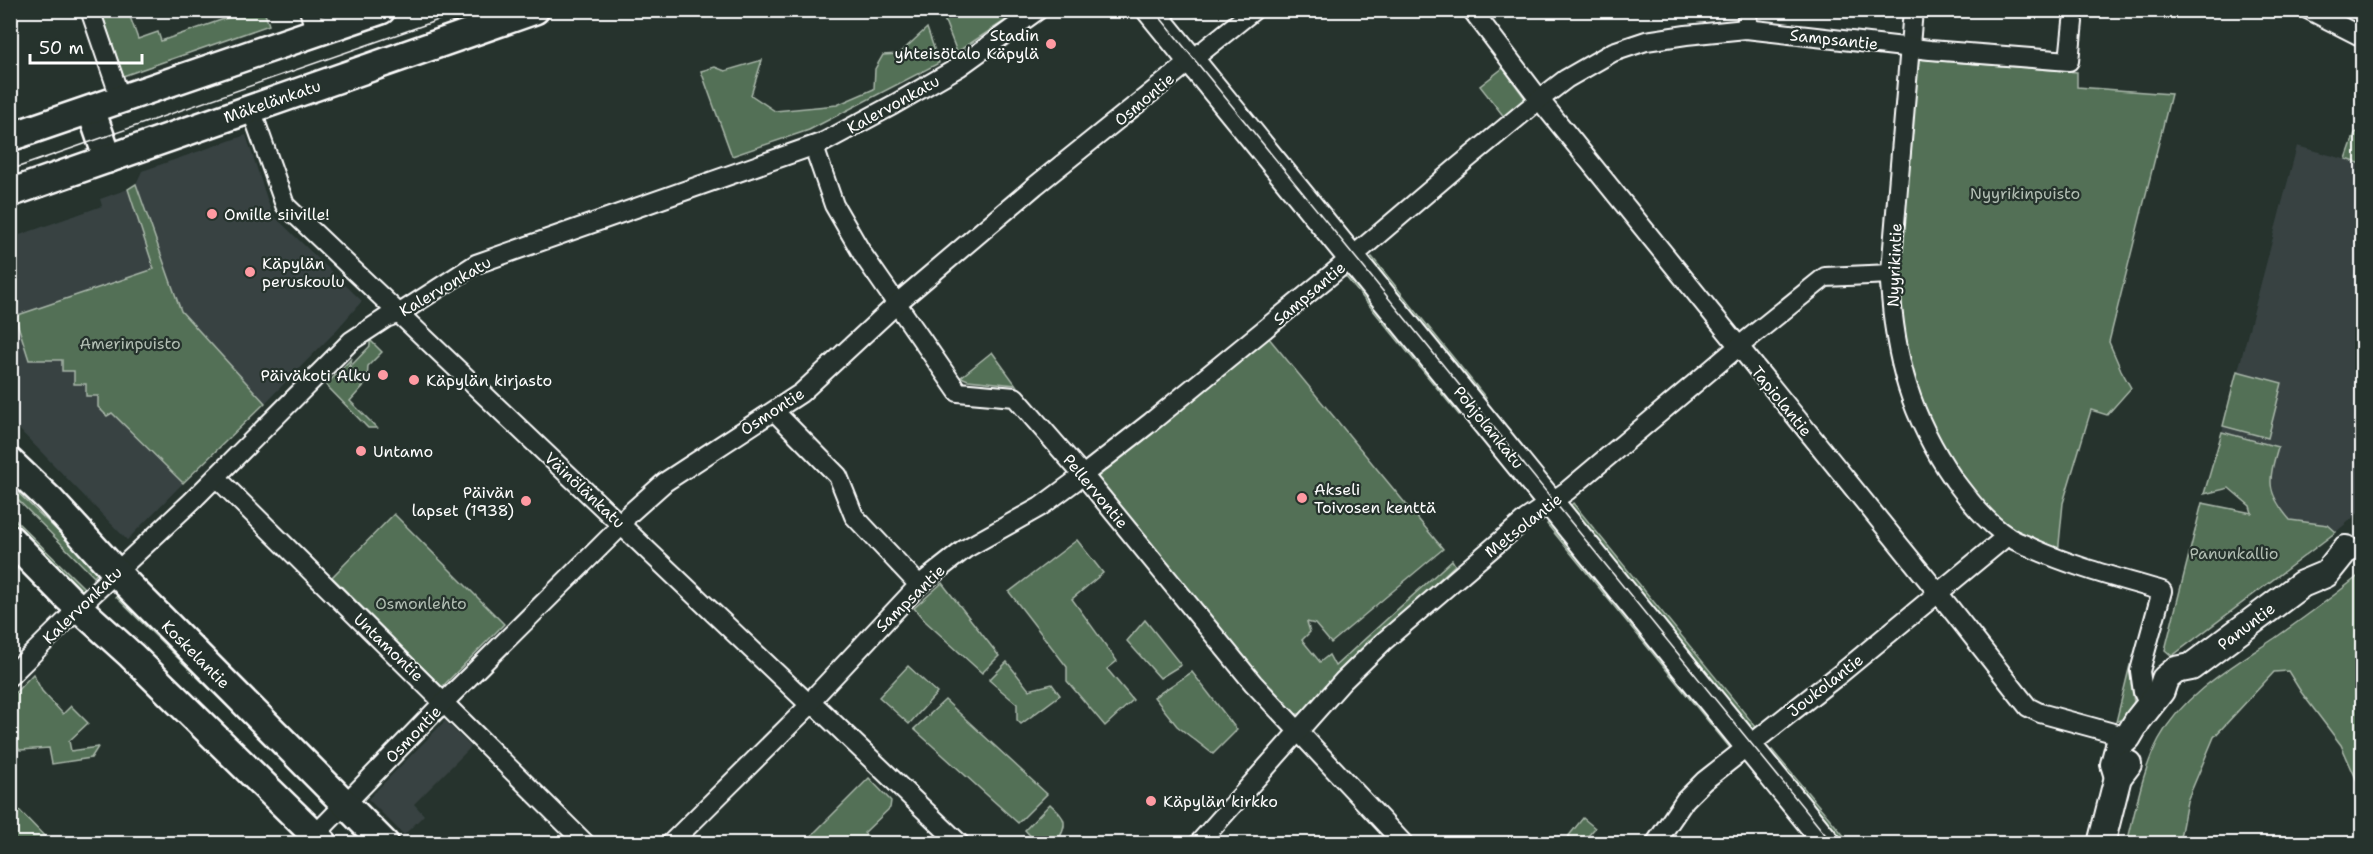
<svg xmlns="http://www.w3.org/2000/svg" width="2373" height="854" font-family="'Shantell Sans',sans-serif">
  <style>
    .built { fill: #374242 }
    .green { fill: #536f56; stroke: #a9b7aa; stroke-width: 1.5 }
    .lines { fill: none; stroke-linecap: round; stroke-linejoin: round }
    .street-casing { stroke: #fff; stroke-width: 22 }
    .secondary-casing { stroke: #fff; stroke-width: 30 }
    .primary-casing { stroke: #fff; stroke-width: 32 }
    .street { stroke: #26332d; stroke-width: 18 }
    .secondary { stroke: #26332d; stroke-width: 26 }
    .primary { stroke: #26332d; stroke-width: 27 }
    .tram { stroke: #fff; stroke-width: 1.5 }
    .poi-dot { fill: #ff9aa2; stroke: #26332d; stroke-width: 2 }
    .labels { text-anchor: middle; stroke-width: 4.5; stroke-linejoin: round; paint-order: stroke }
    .poi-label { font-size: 16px; fill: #fff; stroke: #26332d; text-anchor: start }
    .street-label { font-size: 16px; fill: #fff; stroke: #26332d }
    .park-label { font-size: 16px; fill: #b2beb3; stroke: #26332d }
  </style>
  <rect width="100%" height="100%" fill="#26332d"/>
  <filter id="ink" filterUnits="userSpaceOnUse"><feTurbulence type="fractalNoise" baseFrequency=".0167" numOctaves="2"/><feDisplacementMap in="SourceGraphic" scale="12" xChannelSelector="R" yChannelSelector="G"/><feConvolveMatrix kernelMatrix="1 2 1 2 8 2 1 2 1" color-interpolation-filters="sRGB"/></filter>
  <g filter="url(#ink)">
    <!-- built -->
    <g class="built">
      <path d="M246,135L272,214L362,301L332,335L265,403L181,311L136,184L142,171Z"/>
      <path d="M2297,146L2362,164V510L2336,532L2328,525L2290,520L2276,503L2270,475L2278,447L2222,432Z"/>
      <path d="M128,189L155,269L15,317L98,395V407L112,413L183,483L127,540L11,421V238L102,206L100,199Z"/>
      <path d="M445,721L471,747L414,804L424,815L404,835L368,799Z"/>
    </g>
    <!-- green -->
    <g class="green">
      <path d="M101,11H128L138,39L158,32L161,41L247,11H264L269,25L123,76Z"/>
      <path d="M941,11H1020L957,52Z"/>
      <path d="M927,28L939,63L809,130L732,156L701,71L715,67L725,71L762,60L751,95L775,111L837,105L874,89L875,69L883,55L899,54Z"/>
      <path d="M1917,59L2077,72V87L2171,94L2109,342L2121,370L2131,388L2107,415L2091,410L2063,503L2058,554L2011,532L1977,500L1940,451L1907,365L1898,283Z"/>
      <path d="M1503,68L1527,101L1505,118L1480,86Z"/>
      <path d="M2362,130V164L2346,159L2355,133Z"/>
      <path d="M136,184L181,311L265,403L183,483L112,413L107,416L98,407V396H86V384H74V371H62V360H29L15,316L154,269L128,189Z"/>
      <path d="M1372,257L1486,398L1484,401L1369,259Z"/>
      <path d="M1349,274L1462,412L1459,415L1346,277Z"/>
      <path d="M1268,337L1443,549L1331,643L1315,624L1307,622L1310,632L1302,640L1320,662L1329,655L1335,666L1452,560L1455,565L1336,676L1300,714H1293L1260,677L1095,476Z"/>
      <path d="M370,340L382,352L368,366L367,382L350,401L377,428H368L326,385L352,358L348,369L370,346Z"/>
      <path d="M992,352L1016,385L968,380L961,377Z"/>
      <path d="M2237,371L2282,383L2268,438L2223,426Z"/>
      <path d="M2222,432L2278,447C2268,481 2266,492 2290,520L2328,525L2336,532L2172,656L2165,650L2202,503L2252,513L2250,506L2229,488L2204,494Z"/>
      <path d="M10,485L99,571L94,577L11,493Z"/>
      <path d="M1573,503L1756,727L1752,730L1570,506Z"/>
      <path d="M394,514L504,624L442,687L332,577Z"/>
      <path d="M10,515L84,588L82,593L11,528Z"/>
      <path d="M1552,520L1735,744L1730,748L1547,524Z"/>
      <path d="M1077,540L1103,573L1072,599L1117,661L1107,669L1133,700L1105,726L1067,681V667L1009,592Z"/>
      <path d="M2362,573V792L2341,745L2301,692L2288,671L2274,672L2214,737L2187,801L2179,843H2127C2136,809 2142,771 2159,739C2184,693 2233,666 2275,638C2305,617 2334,596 2362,573Z"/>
      <path d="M942,583L999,656L982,673L925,621L914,608Z"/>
      <path d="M120,592L326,804L116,597Z"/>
      <path d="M1145,620L1181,665L1160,678L1127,641Z"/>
      <path d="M1007,662L1029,690L1052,684L1060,695L1021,724L1017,720V704L989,680Z"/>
      <path d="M2130,665L2134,666L2131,683L2134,702L2122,719L2116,722Z"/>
      <path d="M908,666L937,693L909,724L879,697Z"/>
      <path d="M1192,672L1237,730L1213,754L1177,726L1154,697Z"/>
      <path d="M33,674L42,691L63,714L71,706L88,723L69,741L71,751L98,747L91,758L52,764L49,748L20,750L11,741V697Z"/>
      <path d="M945,700L1047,794L1018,823L914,729Z"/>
      <path d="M1772,750L1850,843H1844L1769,753Z"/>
      <path d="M869,778L891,801L890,808L864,833L875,843H804Z"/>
      <path d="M1050,804C1067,820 1068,822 1057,843H1037L1025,830Z"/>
      <path d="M19,810L51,843H11V819Z"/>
      <path d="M1583,818L1595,828L1582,843H1563Z"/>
    </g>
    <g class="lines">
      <!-- street casing -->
      <g class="street-casing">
        <g id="street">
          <path d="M90,10L121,100"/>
          <path d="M309,10L316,33"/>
          <path d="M1472,10L1547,109L1943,599L2028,707L2040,713L2128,737"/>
          <path d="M1913,10L1890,283C1895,359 1910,416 1954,480C1969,500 1986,522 2007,536C2014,541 2024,544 2032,548C2074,567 2118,578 2162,591L2140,671L2143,692L2149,705"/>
          <path d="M2309,10L2362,37"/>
          <path d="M1746,29L1748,10"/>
          <path d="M251,109L285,205L810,705L819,709L960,844"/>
          <path d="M814,147L834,205L863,255L958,392L1015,397L1088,481L1253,683L1404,844"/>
          <path d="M775,412L838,476L854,516L919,585"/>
          <path d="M216,477L586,844"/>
          <path d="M10,676L93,594L191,502L351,341L386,318L400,313L476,264L824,142L893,105L959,67L1038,10"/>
          <path d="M315,835L438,708L622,525L628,515L665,482L801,393L902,299L1035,186L1254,10"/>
          <path d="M670,844L810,705L817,694L919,585L965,549L1040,507L1078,479L1151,422L1332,274L1454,170L1540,99L1566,79L1613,52L1646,41L1686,35L1746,29L1930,50L2069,61L2073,22"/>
          <path d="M1198,844L1343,681L1383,642L1526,519L1567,491L1738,347L1825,277L1891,274"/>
          <path d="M1655,844L1685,800L1704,781L1840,674L2007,536"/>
        </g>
      </g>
      <!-- secondary casing -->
      <g class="secondary-casing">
        <g id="secondary">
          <path d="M1150,10L1828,844"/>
          <path d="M2118,777L2114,764L2119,745L2128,737L2138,720L2161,691L2165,679L2176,670L2191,667L2302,584L2326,574L2346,549"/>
          <path d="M2101,844L2118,777L2128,764"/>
        </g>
      </g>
      <!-- primary casing -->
      <g class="primary-casing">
        <g id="primary">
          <path d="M91,110L108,159"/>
          <path d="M10,137L381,10"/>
          <path d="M10,193L535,10"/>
          <path d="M10,462L50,500L128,585L385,844"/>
          <path d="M10,539L68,598L131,655L324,844"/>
        </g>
      </g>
      <!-- street -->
      <use href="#street" class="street"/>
      <!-- secondary -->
      <use href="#secondary" class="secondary"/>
      <!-- primary -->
      <use href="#primary" class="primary"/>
      <!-- tram -->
      <g class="tram">
        <path d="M1154,10L1833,844"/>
        <path d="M10,170L467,10"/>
      </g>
    </g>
  </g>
  <!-- markers -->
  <g class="poi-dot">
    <circle cx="1051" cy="44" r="6"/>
    <circle cx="212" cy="214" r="6"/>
    <circle cx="250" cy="272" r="6"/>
    <circle cx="383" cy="375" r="6"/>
    <circle cx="414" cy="380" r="6"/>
    <circle cx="361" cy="451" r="6"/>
    <circle cx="1302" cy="498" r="6"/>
    <circle cx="526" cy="501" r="6"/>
    <circle cx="1151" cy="801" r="6"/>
  </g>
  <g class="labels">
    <!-- poi labels -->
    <g class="poi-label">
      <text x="1039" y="41" text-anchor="end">Stadin<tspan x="1039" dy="18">yhteisötalo Käpylä</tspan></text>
      <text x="224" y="220">Omille siiville!</text>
      <text x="262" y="269">Käpylän<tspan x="262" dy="18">peruskoulu</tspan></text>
      <text x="371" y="381" text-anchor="end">Päiväkoti Alku</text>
      <text x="426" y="386">Käpylän kirjasto</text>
      <text x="373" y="457">Untamo</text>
      <text x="1314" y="495">Akseli<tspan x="1314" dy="18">Toivosen kenttä</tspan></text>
      <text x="514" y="498" text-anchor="end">Päivän<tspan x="514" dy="18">lapset (1938)</tspan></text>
      <text x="1163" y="807">Käpylän kirkko</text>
    </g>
    <!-- street labels -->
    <g class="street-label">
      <text transform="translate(1834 39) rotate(6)" y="6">Sampsantie</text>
      <text transform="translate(1144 99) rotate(-40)" y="6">Osmontie</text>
      <text transform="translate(272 101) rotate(-19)" y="6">Mäkelänkatu</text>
      <text transform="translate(893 104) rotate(-29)" y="6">Kalervonkatu</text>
      <text transform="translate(1894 265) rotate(-88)" y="6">Nyyrikintie</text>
      <text transform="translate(445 286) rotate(-30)" y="6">Kalervonkatu</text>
      <text transform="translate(1309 293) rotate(-40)" y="6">Sampsantie</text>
      <text transform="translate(1782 401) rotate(51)" y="6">Tapiolantie</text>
      <text transform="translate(772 411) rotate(-33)" y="6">Osmontie</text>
      <text transform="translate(1489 427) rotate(51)" y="6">Pohjolankatu</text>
      <text transform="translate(585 490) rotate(43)" y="6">Väinölänkatu</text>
      <text transform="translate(1096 491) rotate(50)" y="6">Pellervontie</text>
      <text transform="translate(1523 525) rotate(-38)" y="6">Metsolantie</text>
      <text transform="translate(910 598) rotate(-44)" y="6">Sampsantie</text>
      <text transform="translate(82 605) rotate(-44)" y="6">Kalervonkatu</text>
      <text transform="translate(2246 626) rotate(-37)" y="6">Panuntie</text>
      <text transform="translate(389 647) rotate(44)" y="6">Untamontie</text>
      <text transform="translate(196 654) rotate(45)" y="6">Koskelantie</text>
      <text transform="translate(1825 685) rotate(-38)" y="6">Joukolantie</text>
      <text transform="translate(413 734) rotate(-46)" y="6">Osmontie</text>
    </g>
    <!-- park labels -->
    <g class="park-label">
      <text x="2025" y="199">Nyyrikinpuisto</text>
      <text x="130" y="349">Amerinpuisto</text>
      <text x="2234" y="559">Panunkallio</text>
      <text x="421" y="609">Osmonlehto</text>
    </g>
  </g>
  <!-- margin -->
  <rect width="2373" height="854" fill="none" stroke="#26332d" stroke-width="36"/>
  <rect x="18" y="18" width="2337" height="818" fill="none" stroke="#fff" stroke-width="2" filter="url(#ink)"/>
  <!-- scale -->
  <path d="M30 54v9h112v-9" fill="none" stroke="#ffffff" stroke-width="3"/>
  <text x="39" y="54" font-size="18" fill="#ffffff" stroke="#26332d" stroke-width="4.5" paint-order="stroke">50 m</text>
</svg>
